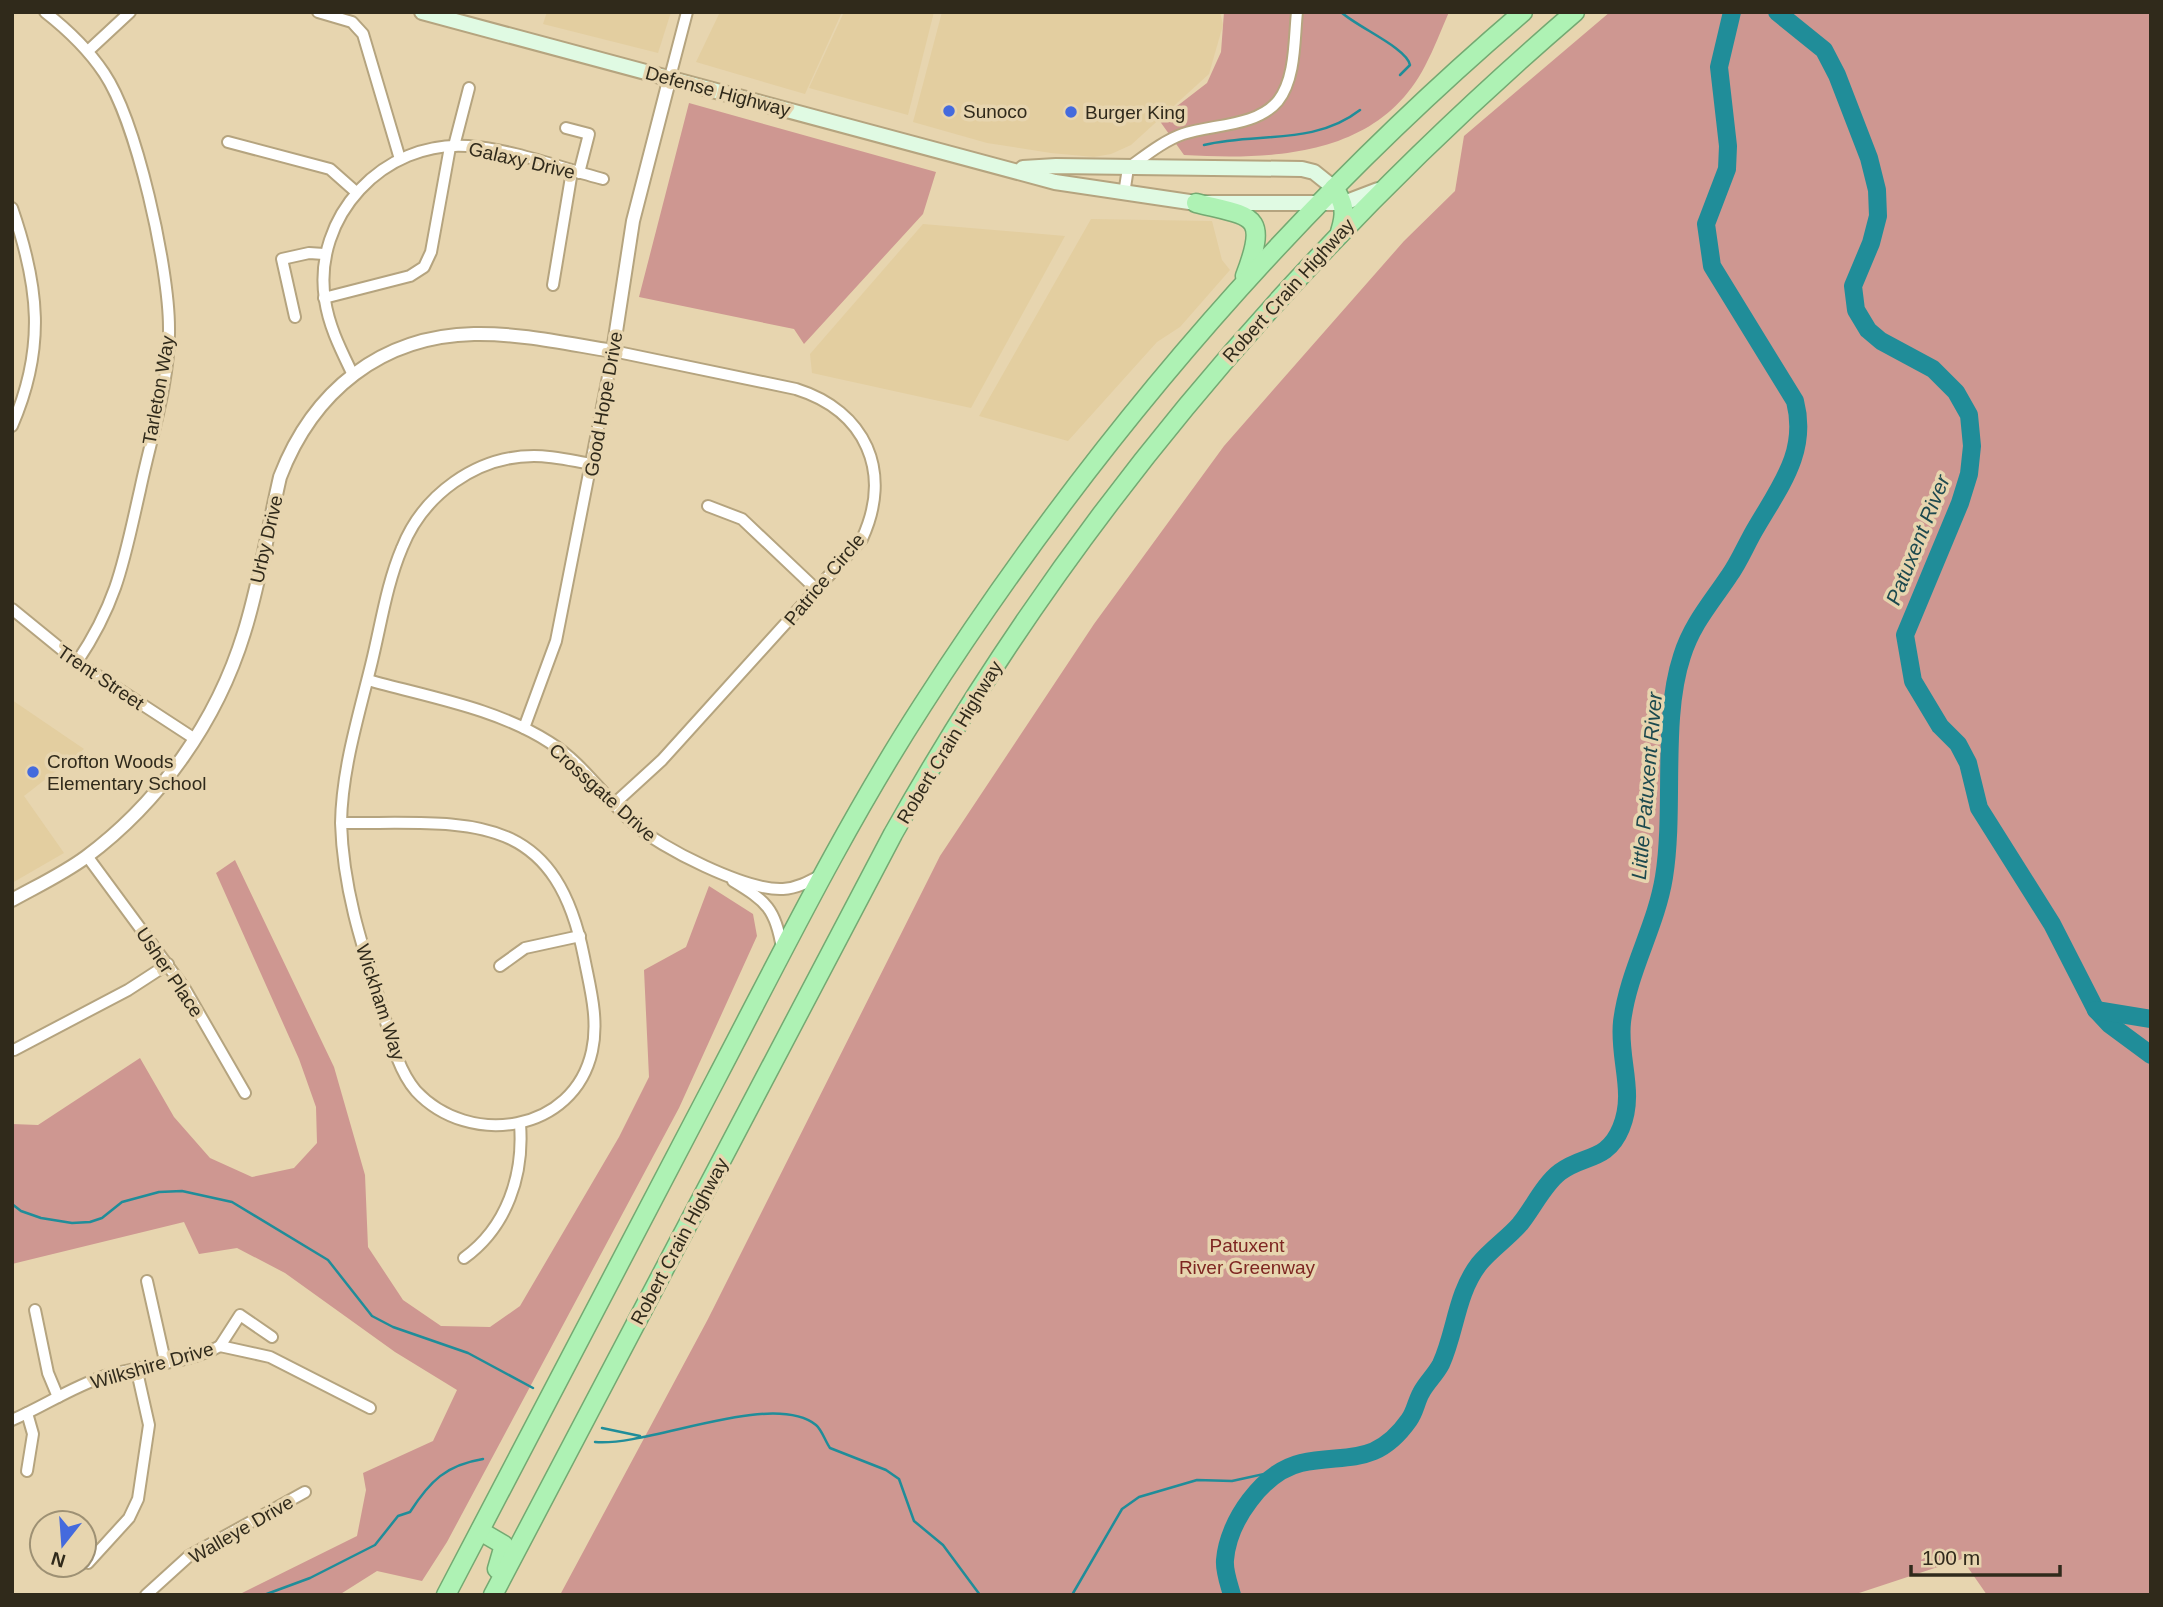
<svg xmlns="http://www.w3.org/2000/svg" width="2163" height="1607" font-family="Helvetica,sans-serif">
  <style>
    .built { fill: #e3cea0 }
    .green { fill: #ce9791 }
    .lines { fill: none; stroke-linecap: round; stroke-linejoin: round }
    .stream { stroke: #208d99; stroke-width: 2.5 }
    .river { stroke: #208d99; stroke-width: 18 }
    .minor-casing { stroke: #b5a47f; stroke-width: 14 }
    .tertiary-casing { stroke: #b5a47f; stroke-width: 16 }
    .secondary-casing { stroke: #b5a47f; stroke-width: 18 }
    .trunk-casing { stroke: #74a972; stroke-width: 21 }
    .minor { stroke: #fff; stroke-width: 10 }
    .tertiary { stroke: #fff; stroke-width: 12 }
    .secondary { stroke: #e0fae3; stroke-width: 14 }
    .trunk { stroke: #aef2b4; stroke-width: 18 }
    .poi-dot { fill: #446add; stroke: #e7d5af; stroke-width: 2.5 }
    .labels { text-anchor: middle; stroke-width: 7; stroke-linejoin: round; paint-order: stroke }
    .street-label { font-size: 19px; fill: #302a1b; stroke: #e7d5af }
    .poi-label { font-size: 19px; fill: #302a1b; stroke: #e7d5af; text-anchor: start }
    .park-label { font-size: 19px; fill: #7e2622; stroke: #e7d5af }
    .water-label { font-size: 21px; font-style: italic; fill: #1c494e; stroke: #e7d5af }
  </style>
  <rect width="100%" height="100%" fill="#e7d5af"/>
  <!-- built -->
  <g class="built">
    <path d="M547,12H671L658,53L543,24Z"/>
    <path d="M720,12H842L805,94L696,62Z"/>
    <path d="M844,12H934L908,115L809,88Z"/>
    <path d="M942,12H1220L1223,25L1209,74L1131,145L1111,154L1094,157L1051,153L987,143L913,122Z"/>
    <path d="M1091,219L1212,221L1222,260L1230,270L1180,327L1157,342L1068,441L979,416Z"/>
    <path d="M923,224L1065,236L971,408L812,373L810,354Z"/>
    <path d="M12,700L84,749L24,796L64,853L12,883Z"/>
  </g>
  <!-- green -->
  <g class="green">
    <path d="M1224,12H1449C1441,30 1434,49 1425,66C1378,157 1273,160 1184,155L1159,120L1207,83L1221,52Z"/>
    <path d="M1610,12H2151V1595H1987L1962,1559L1853,1595H560L708,1319L940,856L1094,624L1224,446L1404,241L1455,191L1464,136Z"/>
    <path d="M689,103L936,172L923,214L804,344L794,329L639,297Z"/>
    <path d="M235,860L334,1067L365,1175L368,1247L403,1300L441,1326L490,1327L520,1306L619,1137L649,1077L644,970L686,947L709,886L753,914L757,936L679,1108L447,1542L422,1581L377,1571L339,1595H238L357,1536L366,1490L363,1473L433,1441L457,1390L395,1352L285,1273L237,1248L199,1254L184,1222L12,1264V1124L38,1125L140,1058L174,1117L210,1158L252,1177L294,1168L317,1143L316,1107L299,1059L216,873Z"/>
  </g>
  <g class="lines">
    <!-- stream -->
    <g class="stream">
      <path d="M1341,12C1357,27 1407,48 1410,65L1400,75"/>
      <path d="M1204,145C1256,132 1314,146 1360,110"/>
      <path d="M12,1204L21,1211L41,1218L72,1223L90,1222L102,1218L122,1202L159,1192L182,1191L232,1202L328,1260L372,1316L393,1327L468,1353L533,1388"/>
      <path d="M602,1428L640,1436"/>
      <path d="M595,1442C649,1447 772,1390 816,1425C822,1430 825,1441 830,1448L886,1470L899,1479L914,1521L943,1545L980,1595"/>
      <path d="M264,1595L310,1578L375,1545L398,1516L410,1512C430,1481 446,1465 483,1459"/>
      <path d="M1072,1595L1122,1509L1139,1497L1197,1480L1232,1481L1282,1470"/>
    </g>
    <!-- river -->
    <g class="river">
      <path d="M1777,12L1824,50L1837,75L1869,158L1877,190L1878,216L1871,243L1853,286L1856,310L1868,330L1881,341L1933,369L1956,392L1969,415L1972,446L1969,474L1960,503L1905,635L1913,681L1940,726L1958,744L1968,763L1979,808L2052,924L2096,1010L2109,1024L2151,1055"/>
      <path d="M2096,1010L2151,1019"/>
      <path d="M1232,1595C1229,1584 1224,1571 1225,1560C1228,1521 1263,1472 1301,1463C1347,1453 1376,1467 1409,1420C1415,1412 1416,1402 1421,1393C1426,1383 1436,1374 1441,1364C1456,1331 1456,1294 1479,1264C1491,1249 1508,1238 1520,1224C1533,1208 1544,1184 1560,1172C1584,1154 1607,1162 1621,1128C1636,1092 1618,1059 1622,1022C1628,971 1656,927 1664,877C1675,809 1661,719 1682,656C1692,624 1711,603 1729,576C1740,561 1747,542 1757,526C1781,485 1808,451 1795,401L1712,266L1706,224L1727,169L1728,146L1719,67L1732,12"/>
    </g>
    <!-- minor casing -->
    <g class="minor-casing">
      <g id="minor">
        <path d="M45,12C68,30 88,49 104,73C137,122 169,268 169,328C170,382 151,437 140,490C124,560 118,601 77,662"/>
        <path d="M318,12L352,22L363,34L400,159"/>
        <path d="M88,51L130,12"/>
        <path d="M670,77L687,12"/>
        <path d="M566,128L589,134L579,173"/>
        <path d="M228,142L330,169L356,192"/>
        <path d="M454,146L469,88"/>
        <path d="M1124,194L1128,168C1145,156 1163,141 1183,134C1213,124 1256,127 1278,101C1296,78 1294,39 1297,12"/>
        <path d="M12,208C39,286 46,348 12,426"/>
        <path d="M553,285L572,171"/>
        <path d="M324,298L410,276L424,267L431,252L450,147"/>
        <path d="M295,317L282,259L309,253L324,254"/>
        <path d="M353,375C341,350 329,327 325,300C312,217 383,140 468,146C511,149 561,168 603,179"/>
        <path d="M708,506L742,519L817,590"/>
        <path d="M12,609L77,662L195,739"/>
        <path d="M368,680C428,697 496,708 549,742C583,763 604,797 633,823C660,848 747,891 783,889C798,888 810,881 823,874"/>
        <path d="M524,728L556,641L613,351L796,389C866,411 893,472 862,539L662,760L615,803"/>
        <path d="M341,823C343,889 362,946 382,1008C390,1035 397,1069 416,1091C469,1148 574,1133 592,1051C599,1019 590,988 584,957C554,806 466,824 341,823C342,768 359,715 372,661C381,624 387,583 402,548C423,495 476,456 534,456C554,456 573,461 592,464"/>
        <path d="M87,856L185,989L245,1093"/>
        <path d="M733,881C766,901 776,909 782,949"/>
        <path d="M500,966L525,948L580,936"/>
        <path d="M14,1050L128,990L168,964"/>
        <path d="M464,1258C507,1227 524,1175 520,1124"/>
        <path d="M147,1281L165,1361"/>
        <path d="M35,1310L48,1373L58,1397"/>
        <path d="M220,1346L240,1315L272,1337"/>
        <path d="M12,1420C44,1406 72,1387 105,1376C141,1365 190,1363 220,1346L270,1357L370,1408"/>
        <path d="M27,1471L33,1434L27,1413"/>
        <path d="M88,1563L129,1518L138,1499L149,1425L136,1367"/>
        <path d="M146,1595L189,1556L305,1492"/>
      </g>
    </g>
    <!-- tertiary casing -->
    <g class="tertiary-casing">
      <path id="tertiary" d="M12,900C37,886 63,874 86,857C160,802 217,721 244,633C260,582 268,529 280,477C313,391 381,336 474,334C520,333 568,344 613,351L633,221L670,77"/>
    </g>
    <!-- secondary casing -->
    <g class="secondary-casing">
      <g id="secondary">
        <path d="M422,12L1055,182L1196,203H1344L1378,190"/>
        <path d="M1023,168L1056,166L1302,169L1314,172L1334,188"/>
      </g>
    </g>
    <!-- trunk casing -->
    <g class="trunk-casing">
      <g id="trunk">
        <path d="M1334,188C1345,204 1346,213 1340,232"/>
        <path d="M1196,203C1253,217 1269,213 1245,276"/>
        <path d="M480,1531L504,1545L497,1569"/>
        <path d="M446,1595C536,1423 626,1251 716,1079C782,953 845,825 922,706C1089,446 1288,213 1523,12"/>
        <path d="M493,1595L893,834C1069,519 1302,247 1575,12"/>
      </g>
    </g>
    <!-- minor -->
    <use href="#minor" class="minor"/>
    <!-- tertiary -->
    <use href="#tertiary" class="tertiary"/>
    <!-- secondary -->
    <use href="#secondary" class="secondary"/>
    <!-- trunk -->
    <use href="#trunk" class="trunk"/>
  </g>
  <!-- markers -->
  <g class="poi-dot">
    <circle cx="949" cy="111" r="7"/>
    <circle cx="1071" cy="112" r="7"/>
    <circle cx="33" cy="772" r="7"/>
  </g>
  <g class="labels">
    <!-- street labels -->
    <g class="street-label">
      <text transform="translate(718 91) rotate(15)" y="7">Defense Highway</text>
      <text transform="translate(522 160) rotate(13)" y="7">Galaxy Drive</text>
      <text transform="translate(1288 290) rotate(-48)" y="7">Robert Crain Highway</text>
      <text transform="translate(158 390) rotate(-80)" y="7">Tarleton Way</text>
      <text transform="translate(603 404) rotate(-80)" y="7">Good Hope Drive</text>
      <text transform="translate(266 539) rotate(-77)" y="7">Urby Drive</text>
      <text transform="translate(824 579) rotate(-50)" y="7">Patrice Circle</text>
      <text transform="translate(101 677) rotate(34)" y="7">Trent Street</text>
      <text transform="translate(949 742) rotate(-59)" y="7">Robert Crain Highway</text>
      <text transform="translate(603 792) rotate(42)" y="7">Crossgate Drive</text>
      <text transform="translate(170 972) rotate(56)" y="7">Usher Place</text>
      <text transform="translate(381 1002) rotate(72)" y="7">Wickham Way</text>
      <text transform="translate(679 1241) rotate(-62)" y="7">Robert Crain Highway</text>
      <text transform="translate(152 1365) rotate(-16)" y="7">Wilkshire Drive</text>
      <text transform="translate(241 1529) rotate(-30)" y="7">Walleye Drive</text>
    </g>
    <!-- poi labels -->
    <g class="poi-label">
      <text x="963" y="118">Sunoco</text>
      <text x="1085" y="119">Burger King</text>
      <text x="47" y="768">Crofton Woods<tspan x="47" dy="22">Elementary School</tspan></text>
    </g>
    <!-- park labels -->
    <g class="park-label">
      <text x="1247" y="1252">Patuxent<tspan x="1247" dy="22">River Greenway</tspan></text>
    </g>
    <!-- water labels -->
    <g class="water-label">
      <text transform="translate(1918 540) rotate(-68)" y="7">Patuxent River</text>
      <text transform="translate(1647 786) rotate(-85)" y="7">Little Patuxent River</text>
    </g>
  </g>
  <!-- border -->
  <rect width="2163" height="1607" fill="none" stroke="#302a1b" stroke-width="28"/>
  <!-- north arrow -->
  <g transform="translate(63 1544) rotate(197)"><circle r="33" fill="#e7d5af" stroke="#9e9174" stroke-width="2"/>
  <path d="M0-5L12 26L0 18L-12 26Z" fill="#446add"/>
  <text y="-10" font-size="19" font-weight="bold" text-anchor="middle" fill="#302a1b">N</text>
  </g>
  <!-- scale -->
  <path d="M1911 1565v10h149v-10" fill="none" stroke="#302a1b" stroke-width="3.5"/>
  <text x="1922" y="1565" font-size="21" fill="#302a1b" stroke="#e7d5af" stroke-width="5" paint-order="stroke">100 m</text>
</svg>
